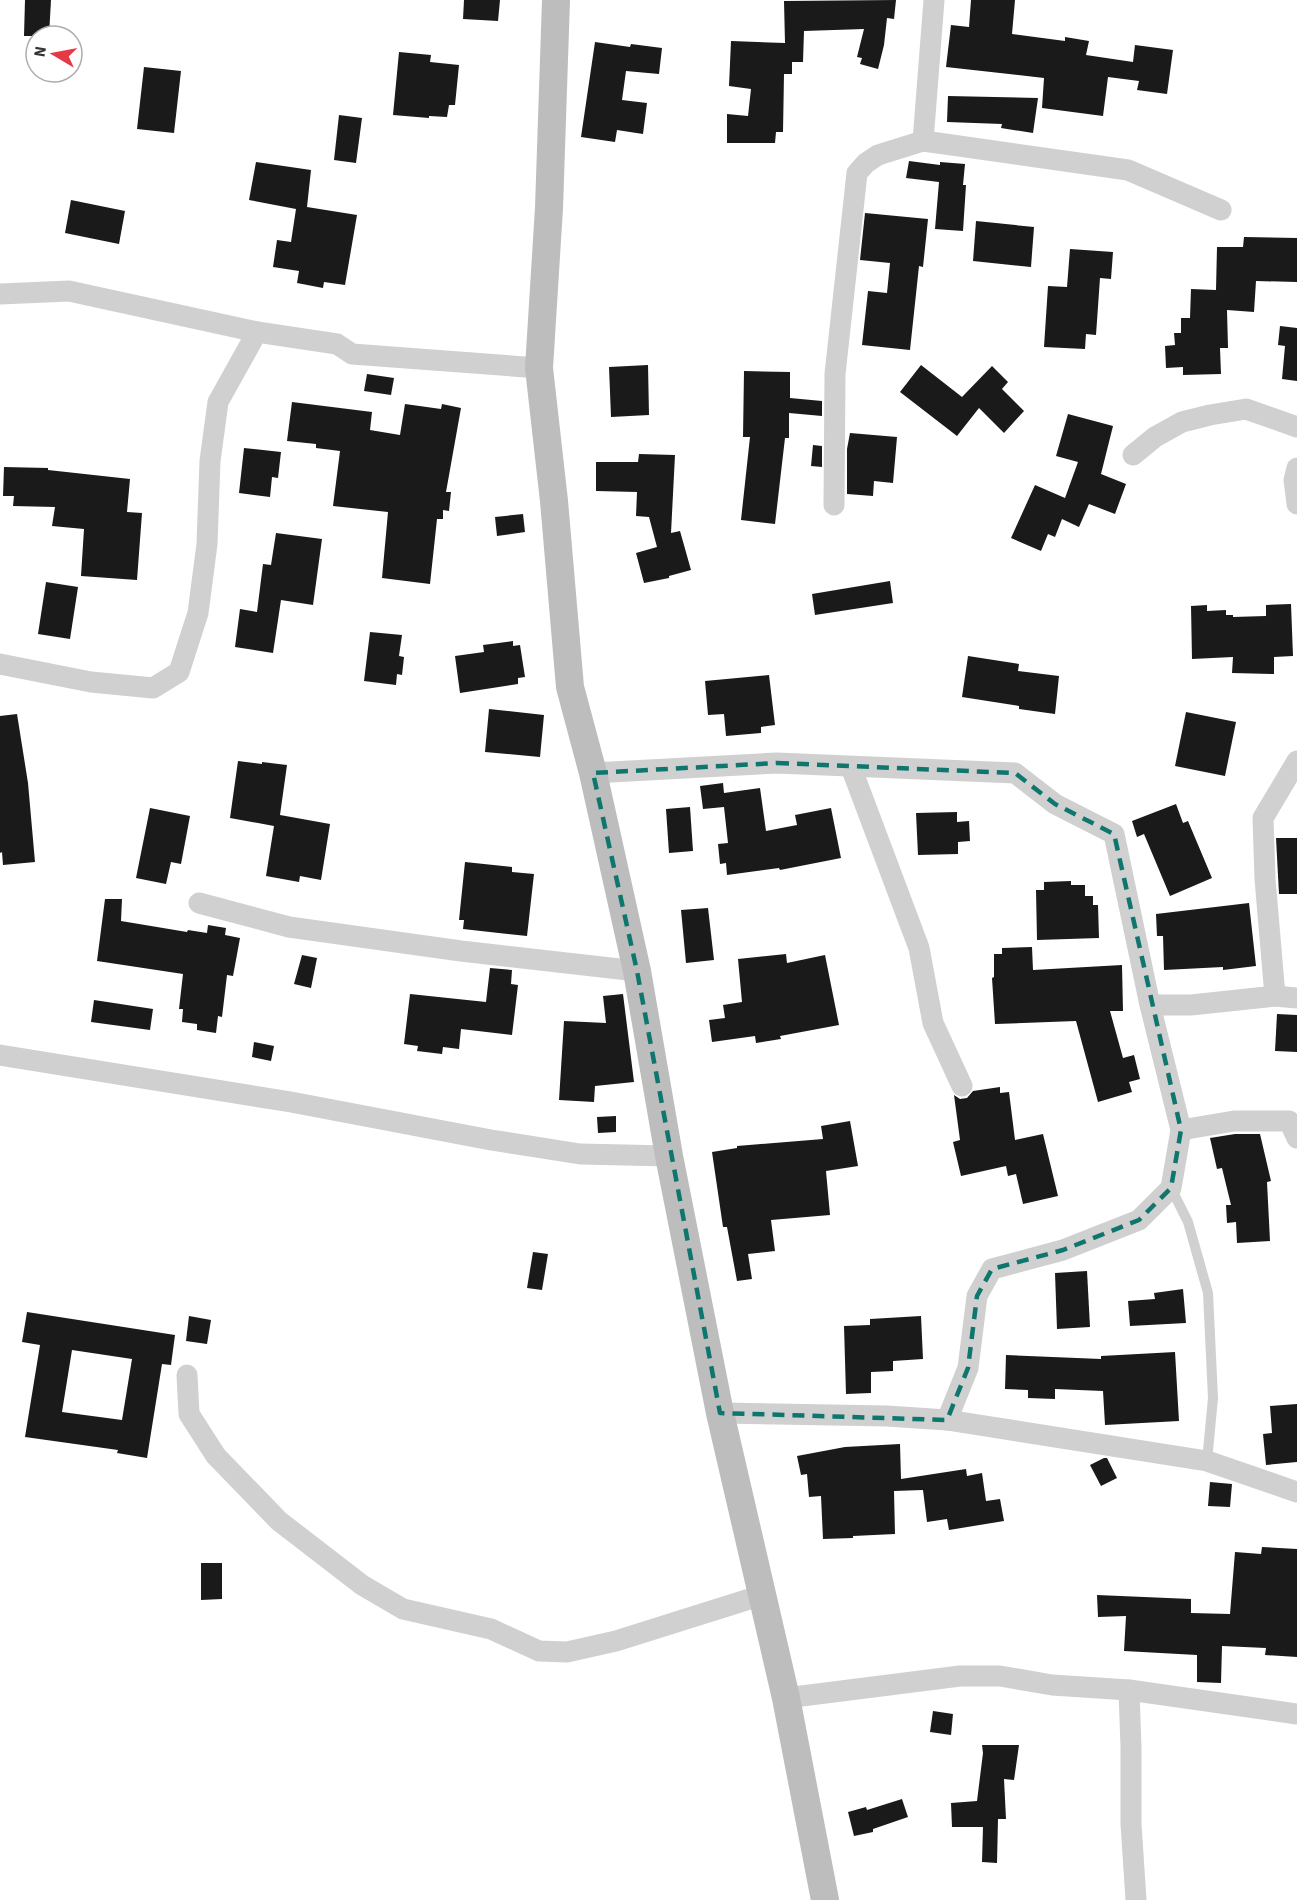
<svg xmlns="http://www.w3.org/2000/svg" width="1297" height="1900" font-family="'Source Sans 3',sans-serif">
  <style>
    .building { fill: #1a1a1a; fill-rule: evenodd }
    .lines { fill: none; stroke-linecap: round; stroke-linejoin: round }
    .lane { stroke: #d0d0d0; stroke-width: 10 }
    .street { stroke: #d0d0d0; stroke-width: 21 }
    .secondary { stroke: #bdbdbd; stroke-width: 28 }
    .marked { fill: none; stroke: #0f766e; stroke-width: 4.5; stroke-dasharray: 12 8; stroke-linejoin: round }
  </style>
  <rect width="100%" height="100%" fill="#fff"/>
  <!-- building -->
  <g class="building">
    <path d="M25,0H51L49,36H24Z"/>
    <path d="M464,0H500L498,21L463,19Z"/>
    <path d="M896,0L894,19L887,18L884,45L878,69L860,64L862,58L857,57L864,29L804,31L803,62H792V74H784L783,132H776L775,143H727V114L748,116L751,89L729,86L731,41L785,43L784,1Z"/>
    <path d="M971,0H1015L1012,34L1065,41V37L1089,41L1086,55L1133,62L1135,45L1173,50L1167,94L1137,90L1139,81L1108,77L1103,116L1042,108L1044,78L946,67L951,25L969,27Z"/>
    <path d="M595,42L630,47L631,44L662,48L659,74L626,71L622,100L647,103L643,134L617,130L615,142L581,137Z"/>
    <path d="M399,52L431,55L430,62L459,65L455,105H449L447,117L429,116V118L393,115Z"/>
    <path d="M144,67L181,71L174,133L137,129Z"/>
    <path d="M948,96L1038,98L1033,133L1001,128L1002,124L947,122Z"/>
    <path d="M339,115L362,118L356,163L334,160Z"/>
    <path d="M909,161L940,165V162L965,164L963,185H966L963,231L935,229L939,182L906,178Z"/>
    <path d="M256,162L311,170L307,207L357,215L345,285L324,282L323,288L297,283L299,271L273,267L277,240L291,242L296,209L249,200Z"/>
    <path d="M71,200L125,211L119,244L65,233Z"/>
    <path d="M865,213L928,219L923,267L919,266L910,350L862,345L868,291L887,293L890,263L860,260Z"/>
    <path d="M976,221L1034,227L1031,267L973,261Z"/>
    <path d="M1244,237L1297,238V282L1256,281L1254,312L1227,310L1228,348H1220L1221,374L1183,375V367L1166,368L1165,346L1175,345L1174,333H1181V318H1190L1191,289L1216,290L1217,247H1243Z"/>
    <path d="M1070,249L1113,252L1111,279L1100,278L1096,335L1086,334L1085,349L1044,347L1048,286L1067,287Z"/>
    <path d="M1280,326L1297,328V381L1282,379L1285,346L1278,345Z"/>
    <path d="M648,365L649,415L611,417L609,367Z"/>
    <path d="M921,365L962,397L992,366L1008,382L1002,389L1024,411L1004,433L979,408L957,436L900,392Z"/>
    <path d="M744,371L790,372V398L822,401V416L789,413V438H785L775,524L741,520L750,437H743Z"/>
    <path d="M367,374L394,378L391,395L364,391Z"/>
    <path d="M292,402L372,412L370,430L400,435L405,404L441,409L442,404L461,408L446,492H451L449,511L443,510V519H437L430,584L382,578L388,512L333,506L340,451L316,448V444L287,441Z"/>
    <path d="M1068,414L1113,426L1101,474L1126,484L1115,514L1089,504L1079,527L1062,519L1055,537L1048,534L1041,551L1011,538L1035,485L1065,498L1078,462L1056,456Z"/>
    <path d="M850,433L897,437L893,483L874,481L873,496L847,494V449Z"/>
    <path d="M813,445L822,446V467L811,466Z"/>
    <path d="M244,448L281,452L278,478L272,477L270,497L239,493Z"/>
    <path d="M639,454L675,455L671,533L680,531L691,570L669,576V578L644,583L636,553L657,547L649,517L636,516L637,492L596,491V462H638Z"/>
    <path d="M4,467L48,468V470L130,479L127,512L142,513L137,580L81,576L84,529L52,526L55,507L13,506L14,496H3Z"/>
    <path d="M523,514L525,532L497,536L495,517Z"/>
    <path d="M276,533L322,539L313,605L281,600L273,653L235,647L240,609L257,612L263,564L271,565Z"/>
    <path d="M890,581L893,603L815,615L812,594Z"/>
    <path d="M46,582L78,587L70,639L38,634Z"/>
    <path d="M1291,604L1293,656L1274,657V674L1232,673L1233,657L1192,659L1191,606L1207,605V611L1226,610V615H1233V617L1266,616V605Z"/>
    <path d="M370,632L402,635L399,656L404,657L402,675L397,674L396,685L364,681Z"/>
    <path d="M513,641V646L520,645L525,677L518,678V684L460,693L455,656L484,652L483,645Z"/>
    <path d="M968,656L1019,664L1018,671L1059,676L1055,714L1019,709V706L962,697Z"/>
    <path d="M769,675L775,725L761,727V733L726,736L724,714L708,715L705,681Z"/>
    <path d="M489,709L544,715L540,757L485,752Z"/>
    <path d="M1186,712L1236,722L1225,776L1175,766Z"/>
    <path d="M17,714L28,783L35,862L3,865L2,852L0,853V716Z"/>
    <path d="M238,761L262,764V762L287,765L280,815L330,824L321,880L300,876L299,882L266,876L274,826L230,818Z"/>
    <path d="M723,783L724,793L760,788L766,831L797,825L795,815L831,808L841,858L780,870L779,868L727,875L726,863L720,864L718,844L728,843L724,807L703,809L700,786Z"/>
    <path d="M1176,804L1183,823L1188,821L1212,878L1170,896L1144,834L1137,837L1132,821Z"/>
    <path d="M690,807L693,851L669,853L666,809Z"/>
    <path d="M150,808L190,816L181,864L171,862L166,884L136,878Z"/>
    <path d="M957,812V822L969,821L970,841L958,842V854L918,855L916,813Z"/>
    <path d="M1276,838H1297V894H1279Z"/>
    <path d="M465,862L512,867V872L534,874L527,936L463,929L464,920H459Z"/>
    <path d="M1071,881V885H1085V896H1093V905H1098L1099,938L1037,940L1036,890H1044V882Z"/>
    <path d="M105,899H122L121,921L187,932L188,930L207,933L208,925L226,928L225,935L240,938L233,976L227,975L222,1017L218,1016L216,1033L197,1030V1024L182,1022L183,1009H179L183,974L97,961Z"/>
    <path d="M1249,903L1256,966L1223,970V967L1164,970L1163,936H1157L1156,914Z"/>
    <path d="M708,908L714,960L686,963L681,910Z"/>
    <path d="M1032,947L1033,970L1122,965L1123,1011H1110L1123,1058L1134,1055L1140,1079L1129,1082L1132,1092L1098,1102L1076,1021L995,1024L992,978L994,977V954H1002V948Z"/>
    <path d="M786,954L787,963L825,955L839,1025L780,1036L781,1039L756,1043L755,1036L712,1042L709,1020L725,1018L723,1005L742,1002L738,959Z"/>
    <path d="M302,955L317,958L311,988L294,984Z"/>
    <path d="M490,968L512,970L511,984L518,985L512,1035L461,1029L459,1049L443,1047L442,1054L417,1051L418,1046L404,1044L410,994L486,1002Z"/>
    <path d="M623,994L634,1082L595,1086L594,1102L559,1100L564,1021L606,1023L603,996Z"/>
    <path d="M94,1000L153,1009L150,1030L91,1022Z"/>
    <path d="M1277,1014L1297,1015V1052L1275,1051Z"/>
    <path d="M254,1042L274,1046L271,1061L252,1057Z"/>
    <path d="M1000,1087V1093L1009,1092L1015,1140L1043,1134L1058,1196L1023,1204L1016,1174L1008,1176L1006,1166L961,1176L953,1142L960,1140L954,1095L960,1099L967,1098L973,1091Z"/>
    <path d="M616,1116V1132L598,1133L597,1117Z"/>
    <path d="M850,1121L858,1166L826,1171L830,1215L771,1220L775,1251L748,1254L752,1279L737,1281L727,1227H723L712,1152L737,1148V1146L823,1139L821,1126Z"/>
    <path d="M1235,1134H1260L1271,1181L1267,1182L1270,1241L1237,1243L1236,1222L1227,1223L1226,1205H1231L1222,1168L1217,1169L1210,1138Z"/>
    <path d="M533,1252L548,1254L542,1290L527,1288Z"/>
    <path d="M1087,1271L1090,1327L1057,1329L1055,1273Z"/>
    <path d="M1183,1289L1186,1323L1130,1326L1128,1301L1155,1299L1154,1293Z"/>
    <path d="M27,1312L175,1335L171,1365L162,1364L147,1458L117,1453L118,1450L25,1437L40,1345L22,1342ZM72,1350L132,1359L122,1420L62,1412Z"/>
    <path d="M189,1316L211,1320L207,1344L186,1341Z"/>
    <path d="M921,1316L923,1359L893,1361V1371L871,1372V1393L846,1394L844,1326L870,1325V1319Z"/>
    <path d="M1175,1352L1179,1421L1105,1425L1103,1391L1055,1389V1399L1028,1398V1390L1005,1389L1006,1355L1101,1359V1356Z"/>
    <path d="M1297,1404V1462L1266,1465L1263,1434L1272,1433L1270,1406Z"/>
    <path d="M900,1444L901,1479L966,1469L967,1476L982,1473L986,1501L1000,1499L1004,1521L949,1530L947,1519L927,1522L923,1490L894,1491L895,1534L853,1536V1538L823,1539L821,1496L809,1497L807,1474L801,1475L797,1456L845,1447Z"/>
    <path d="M1104,1458H1107L1117,1478L1101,1486L1090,1465Z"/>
    <path d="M1210,1482L1232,1484L1230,1507L1208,1506Z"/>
    <path d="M1262,1547L1297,1549V1657L1265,1655L1266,1648L1222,1646L1221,1683L1197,1682V1655L1124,1651L1126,1616L1098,1617L1097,1595L1191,1599V1613L1230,1614L1235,1552L1261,1554Z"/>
    <path d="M201,1563H222V1599L201,1600Z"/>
    <path d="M933,1711L953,1714L951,1735L930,1732Z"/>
    <path d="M982,1745H1019L1014,1780L1004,1779L1006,1819H998L997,1863L982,1862L983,1827H952L951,1803L977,1801L983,1753Z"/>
    <path d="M902,1799L908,1817L873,1829V1832L854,1836L848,1812L866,1807L867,1810Z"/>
  </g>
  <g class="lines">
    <!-- lane -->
    <path class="lane" d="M1171,1188L1188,1222L1208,1293L1213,1398L1207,1461"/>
    <!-- street -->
    <g class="street">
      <path d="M923,141L934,0"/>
      <path d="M0,294L69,291L257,332L337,344L352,354L539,368"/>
      <path d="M1133,455L1155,437L1182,422L1210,415L1246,409L1297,427"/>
      <path d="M1297,468L1294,480L1297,504"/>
      <path d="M834,505L835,374L857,173L866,163L878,155L923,141L945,144L1128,170L1221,210"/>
      <path d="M0,664L91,682L153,688L179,672L198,613L207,544L210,461L218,402L257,332"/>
      <path d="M851,767L919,948L933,1023L962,1086"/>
      <path d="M593,773L777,763L1015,773L1055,804L1114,834L1150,1005L1181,1130L1171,1188L1139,1220L1063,1250L992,1269L977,1296L968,1368L947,1420"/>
      <path d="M199,903L289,927L461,951L637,971"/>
      <path d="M1275,996L1265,879L1263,818L1297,761"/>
      <path d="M1150,1005H1191L1275,996L1297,998"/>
      <path d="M0,1055L291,1102L491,1140L580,1154L669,1156"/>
      <path d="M1181,1130L1234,1121H1289L1297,1138"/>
      <path d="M187,1375L189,1414L216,1456L279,1521L362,1585L403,1609L491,1629L539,1651L567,1652L616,1641L762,1595"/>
      <path d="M720,1413L887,1416L947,1420L1207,1461L1297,1492"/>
      <path d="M1129,1690L1131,1748V1824L1136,1900"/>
      <path d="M786,1698L960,1676H1000L1052,1685L1129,1690L1297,1714"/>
    </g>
    <!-- secondary -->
    <path class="secondary" d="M556,0L549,208L539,368L554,501L570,687L593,773L637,971L669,1156L720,1413L786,1698L825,1900"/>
  </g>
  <!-- marked area -->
  <path class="marked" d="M777,763L1015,773L1055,804L1114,834L1181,1130L1171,1188L1139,1220L1063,1250L992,1269L977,1296L968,1368L947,1420L720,1413L637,971L593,773Z"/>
  <!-- north arrow -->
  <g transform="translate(54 54) rotate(280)"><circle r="28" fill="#ffffff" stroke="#adadad" stroke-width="1.5"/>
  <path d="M0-4.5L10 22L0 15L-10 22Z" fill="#e63946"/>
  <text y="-9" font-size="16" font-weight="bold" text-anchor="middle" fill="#333333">N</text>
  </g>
</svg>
